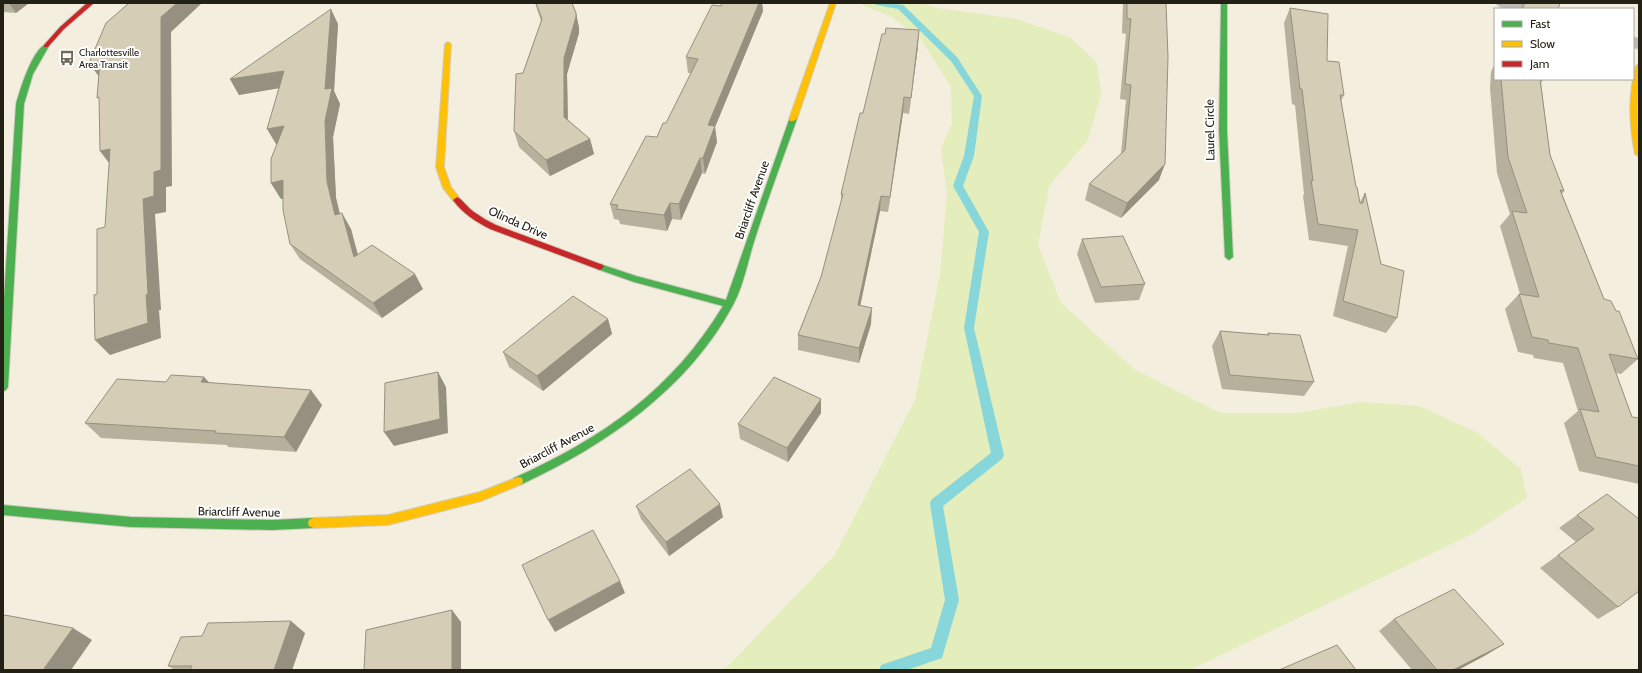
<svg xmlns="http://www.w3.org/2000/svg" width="1642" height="673" font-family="Cabin,sans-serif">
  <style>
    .green { fill: #e4edbc }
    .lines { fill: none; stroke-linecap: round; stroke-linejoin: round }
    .stream { fill: #87d6da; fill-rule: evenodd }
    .street-casing { stroke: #d0ccc0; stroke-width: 2 }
    .fast-casing { stroke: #d0ccc0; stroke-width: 2 }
    .slow-casing { stroke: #d0ccc0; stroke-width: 2 }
    .jam-casing { stroke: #d0ccc0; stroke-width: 2 }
    .street { fill: #bcbab4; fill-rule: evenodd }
    .fast { fill: #4caf50; fill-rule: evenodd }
    .slow { fill: #ffc107; fill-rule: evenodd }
    .jam { fill: #c62828; fill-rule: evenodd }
    .wall { fill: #b7b09d }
    .shaded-wall { fill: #95907f }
    .building { fill: #d5cdb6; stroke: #95907f }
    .labels { text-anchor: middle; stroke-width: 4; stroke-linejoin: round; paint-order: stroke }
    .far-poi-label { font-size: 10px; fill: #232015; stroke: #fff; text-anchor: start }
    .street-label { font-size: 12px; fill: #232015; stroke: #fff }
  </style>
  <rect width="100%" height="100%" fill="#f3eede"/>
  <!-- green -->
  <path class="green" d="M861,3H920L938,8L1017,19L1071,38L1097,63L1101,94L1088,140L1049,186L1038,245L1061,303L1134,369L1220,413H1299L1360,402L1419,406L1476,432L1521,469L1527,498L1470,535L1190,670H721L729,665L835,555L915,400L940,275L947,194L941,148L952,123L951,87L920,38L890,16L864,6Z"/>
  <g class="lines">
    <!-- stream -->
    <path class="stream" d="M873,3H890L903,5L957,57L982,96L974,156L963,186L989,232L974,328L1004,455L1002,459L943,506L959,600L942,658L907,670H879L881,665L931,648L945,600L930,504L931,500L991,453L964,328L979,232L953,186L964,156L974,96L951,61L898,9L877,5Z"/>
    <!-- street casing -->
    <g class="street-casing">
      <g id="street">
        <path d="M1496,3C1507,3 1524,0 1531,9C1521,9 1503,12 1496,3Z"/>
        <path d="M1633,37L1639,39V49L1633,47Z"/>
      </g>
    </g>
    <!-- fast casing -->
    <g class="fast-casing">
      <g id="fast">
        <path d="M1221,3H1227V130L1233,257L1229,260L1225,257L1219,130Z"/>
        <path d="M46,44L49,46L33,74L24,104L8,387L6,390L3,391V314L16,104C20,90 32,50 46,44Z"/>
        <path d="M790,117H793L797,119C782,161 766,203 753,245C747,265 743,287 733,305C688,389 606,445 522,484L518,485L514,484L513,481L514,478C603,438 672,390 723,306L634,282L597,269L596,267L597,265L600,264L636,276L726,300Z"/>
        <path d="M3,505L131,517L272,520L313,518L317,520L318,523L317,526L313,528L272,530L131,527L3,515Z"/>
      </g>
    </g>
    <!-- slow casing -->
    <g class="slow-casing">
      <g id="slow">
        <path d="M830,3H836L797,119L793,121H790L789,119Z"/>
        <path d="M448,42L451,44L444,167L451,187L461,200L457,203L454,202L443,188L436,167L445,44Z"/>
        <path d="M1639,64L1637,110L1639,156L1635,154C1629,124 1628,95 1636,66Z"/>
        <path d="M518,477L522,478L523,481L522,484L481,501L388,525L313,528L309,526L308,523L309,520L313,518L388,515L480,492Z"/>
      </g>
    </g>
    <!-- jam casing -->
    <g class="jam-casing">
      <g id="jam">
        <path d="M87,3H94L64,29L48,47H44V45L60,27Z"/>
        <path d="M457,197C463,200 468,208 474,212C481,217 488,221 496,225L603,265L604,267L600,270L597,269L490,229C476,222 462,213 453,200Z"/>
      </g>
    </g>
    <!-- street -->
    <use href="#street" class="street"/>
    <!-- fast -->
    <use href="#fast" class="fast"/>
    <!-- slow -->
    <use href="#slow" class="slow"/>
    <!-- jam -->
    <use href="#jam" class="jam"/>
  </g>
  <!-- wall -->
  <g class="wall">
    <path d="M3,3H29L16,13L3,12Z"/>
    <path d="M535,3H572L576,13L579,28V33L567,74L568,120L590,139L594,154L550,176L519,147L514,131L523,73L541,21Z"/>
    <path d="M722,3H762L763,11L715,127L717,142L705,174L702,173L681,220L672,219L667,231L620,224L619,220L614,219L610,204L657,137L666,123L691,73H688L686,57Z"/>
    <path d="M1123,3H1166L1159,180L1121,218L1085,200L1089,184L1121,154L1126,100L1120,99L1126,34L1122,33Z"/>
    <path d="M1523,3H1560L1558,9H1519Z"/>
    <path d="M1290,8L1327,61L1344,95L1341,101L1356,187L1360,202L1365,193L1381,264L1397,318L1386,333L1333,316L1348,246L1309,240L1303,196L1304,194L1295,105L1292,104L1284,23Z"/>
    <path d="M338,24L334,91L340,104L333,137L336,198L340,214L351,229L358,254L423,289L382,318L300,259L290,244L283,198L281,199L271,183L277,144H276L278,88L239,95L230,79Z"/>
    <path d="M918,46L909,114L903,113L888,212L880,211L860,306L871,324L859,363L798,350V335L821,277L841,203V194L863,113Z"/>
    <path d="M1495,63V79H1544L1541,83L1550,155L1564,191L1562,194L1604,299L1638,359L1621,374L1616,373L1632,417L1639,418V484L1579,471L1564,423L1578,411L1563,363L1534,358L1533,355L1518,352L1505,309L1519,294H1520L1500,226L1510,214L1497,173L1490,88L1491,72Z"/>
    <path d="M1082,239L1145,284L1139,300L1095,303L1077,254Z"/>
    <path d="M608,319L612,334L543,391L509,367L503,352Z"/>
    <path d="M1220,331L1267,335L1268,333L1314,382L1304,396L1222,389L1212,346Z"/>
    <path d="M204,377L209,382L322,405L296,452L228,447L227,445L101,438L85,423L166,382Z"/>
    <path d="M821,413L788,462L740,439L738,424Z"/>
    <path d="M1607,494L1618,607L1598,619L1540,568L1576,542L1559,528L1577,515Z"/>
    <path d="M636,506L723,517L669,556L641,519Z"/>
    <path d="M1394,619L1504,644L1486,655L1458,670H1412L1379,631Z"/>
    <path d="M305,633L292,670H175L168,666Z"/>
  </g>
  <!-- shaded-wall -->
  <g class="shaded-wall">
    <path d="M9,3H29L16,13Z"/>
    <path d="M177,3H202L171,32L172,186L166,187V212L155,214L161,310H159L161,338L110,355L95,340L146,295L143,199L154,172L161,17Z"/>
    <path d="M759,3H762L763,11L715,127L717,142L705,174L703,158L708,125Z"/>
    <path d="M331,9L338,24L334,91L340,104L333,137L336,198L344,231L335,215L327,182L325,121V89Z"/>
    <path d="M576,13L579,28V33L567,74L568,132L564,117V58Z"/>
    <path d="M919,30L918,46L909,114L911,98Z"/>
    <path d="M100,61V78L89,63Z"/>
    <path d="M284,71L292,86L239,95L230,79Z"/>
    <path d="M904,97L903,113L888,212L890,197Z"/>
    <path d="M284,126L293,142L276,144L267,129Z"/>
    <path d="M590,139L594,154L550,176L546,160Z"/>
    <path d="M110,149L112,167L100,151Z"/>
    <path d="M700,158L702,173L681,220L679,204Z"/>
    <path d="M1165,164L1159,180L1121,218L1127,203Z"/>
    <path d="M283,180L293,196L281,199L271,183Z"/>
    <path d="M881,196L880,211L857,321L858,305Z"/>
    <path d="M670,203L672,219L667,231L664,215Z"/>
    <path d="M342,213L351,229L362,273L354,257Z"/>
    <path d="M415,274L423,289L382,318L373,303Z"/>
    <path d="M872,308L871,324L859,363V348Z"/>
    <path d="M608,319L612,334L543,391L537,376Z"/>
    <path d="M438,372L446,387L448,433L394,446L384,432Z"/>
    <path d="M204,377L217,392L201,382Z"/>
    <path d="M311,390L322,405L296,452L284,437Z"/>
    <path d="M821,399V413L788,462L787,448Z"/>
    <path d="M720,504L723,517L669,556L666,542Z"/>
    <path d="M620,581L625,593L555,632L548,620Z"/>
    <path d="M452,610L461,622V670H452Z"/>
    <path d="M291,621L305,633L292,670H274Z"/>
    <path d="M73,628L92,640L71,670H43Z"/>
    <path d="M1504,644L1486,655L1458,670H1453Z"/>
  </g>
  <!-- building -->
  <g class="building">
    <path d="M129,3H177L161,17V170L154,172V196L143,199L148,294L146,295L148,323L95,340L94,295L97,294V229L105,227L110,149L100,151L99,97L97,98L100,61L89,63L106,23Z"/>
    <path d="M536,3H572L576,13V17L564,58V117L590,139L546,160L514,131L516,74L523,73L542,19Z"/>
    <path d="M722,3H759L708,125L715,126L703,158H700L679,204L670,203L664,215L616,209L618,205L610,204L646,136L657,137L663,123H666L698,59L686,57L712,5L721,6Z"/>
    <path d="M1127,3H1166L1168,57L1165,164L1127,203L1089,184L1125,150L1131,85L1125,84L1131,19L1127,18Z"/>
    <path d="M1525,3H1560L1558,9H1522Z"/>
    <path d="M1290,8L1328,14L1327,61L1339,62L1344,95H1340L1356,187H1357L1360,203H1363L1365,193L1381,264L1404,271L1397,318L1343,301L1358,230L1318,224L1311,180L1313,181L1302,89H1300Z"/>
    <path d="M331,9L325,89L332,88L325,121L327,182L335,215L342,213L354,257L372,245L415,274L373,303L290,244L283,210V180L271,183V159L284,126L267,129L284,71L230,79Z"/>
    <path d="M886,28L919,30L911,98L904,97L890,197L881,196L858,305L872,308L859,348L798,335L821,277L843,194H841L860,113H863L882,34H885Z"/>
    <path d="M1501,79H1540L1550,155L1564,191L1560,190L1604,299L1611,301L1616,311H1619L1638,359L1609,354L1632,417L1639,418V466L1596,457L1580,409L1599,412L1578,348L1549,343L1548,340L1532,337L1519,294L1539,297L1512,211L1527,213L1508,157Z"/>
    <path d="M1123,236L1145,284L1101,287L1082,239Z"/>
    <path d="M573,296L608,319L537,376L503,352Z"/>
    <path d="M1220,331L1269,335L1268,333L1300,335L1314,382L1230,375Z"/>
    <path d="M438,372L440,419L384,432L385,383Z"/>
    <path d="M171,375L204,377L201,382L311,390L284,437L215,433L216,431L85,423L117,379L166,382Z"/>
    <path d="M774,377L821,399L787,448L738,424Z"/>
    <path d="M690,469L720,504L666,542L636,506Z"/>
    <path d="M1607,494L1639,519V591L1618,607L1558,555L1594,529L1577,515Z"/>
    <path d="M593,530L620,581L548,620L522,565Z"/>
    <path d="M1454,589L1504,644L1453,670H1437L1394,619Z"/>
    <path d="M452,610V670H364L366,630Z"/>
    <path d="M5,615L73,628L43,670H3V617Z"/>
    <path d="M291,621L274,670H190L192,666H168L181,637L202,636L208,623Z"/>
    <path d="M1337,645L1356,670H1279Z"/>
  </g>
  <!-- icons -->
  <defs>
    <g id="bus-bare" transform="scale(1.2)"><path d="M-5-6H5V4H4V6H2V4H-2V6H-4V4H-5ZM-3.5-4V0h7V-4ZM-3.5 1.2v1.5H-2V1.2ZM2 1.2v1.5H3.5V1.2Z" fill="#6c685b" stroke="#fff" stroke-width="2.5" paint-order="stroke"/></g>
  </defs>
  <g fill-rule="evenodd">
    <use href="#bus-bare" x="67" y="58"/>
  </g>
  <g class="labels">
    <!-- far-poi labels -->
    <g class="far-poi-label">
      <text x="79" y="56">Charlottesville<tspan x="79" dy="12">Area Transit</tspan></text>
    </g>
    <!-- street labels -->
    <g class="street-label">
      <text transform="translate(1210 130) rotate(-91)" y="4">Laurel Circle</text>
      <text transform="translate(752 200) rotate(-71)" y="4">Briarcliff Avenue</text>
      <text transform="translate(518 223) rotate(24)" y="4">Olinda Drive</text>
      <text transform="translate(557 446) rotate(-28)" y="4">Briarcliff Avenue</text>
      <text transform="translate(239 512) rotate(1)" y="4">Briarcliff Avenue</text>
    </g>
  </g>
  <!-- border -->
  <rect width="1642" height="673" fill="none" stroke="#232015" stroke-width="8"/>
  <!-- legend -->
  <rect x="1494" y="8" width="140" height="72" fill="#ffffff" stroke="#a7a6a1"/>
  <rect x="1502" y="21" width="20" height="6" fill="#4caf50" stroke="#a7a6a1"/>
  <text x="1530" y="28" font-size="12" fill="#232015">Fast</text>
  <rect x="1502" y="41" width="20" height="6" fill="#ffc107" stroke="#a7a6a1"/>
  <text x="1530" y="48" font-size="12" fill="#232015">Slow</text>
  <rect x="1502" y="61" width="20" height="6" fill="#c62828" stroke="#a7a6a1"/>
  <text x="1530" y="68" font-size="12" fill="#232015">Jam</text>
</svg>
